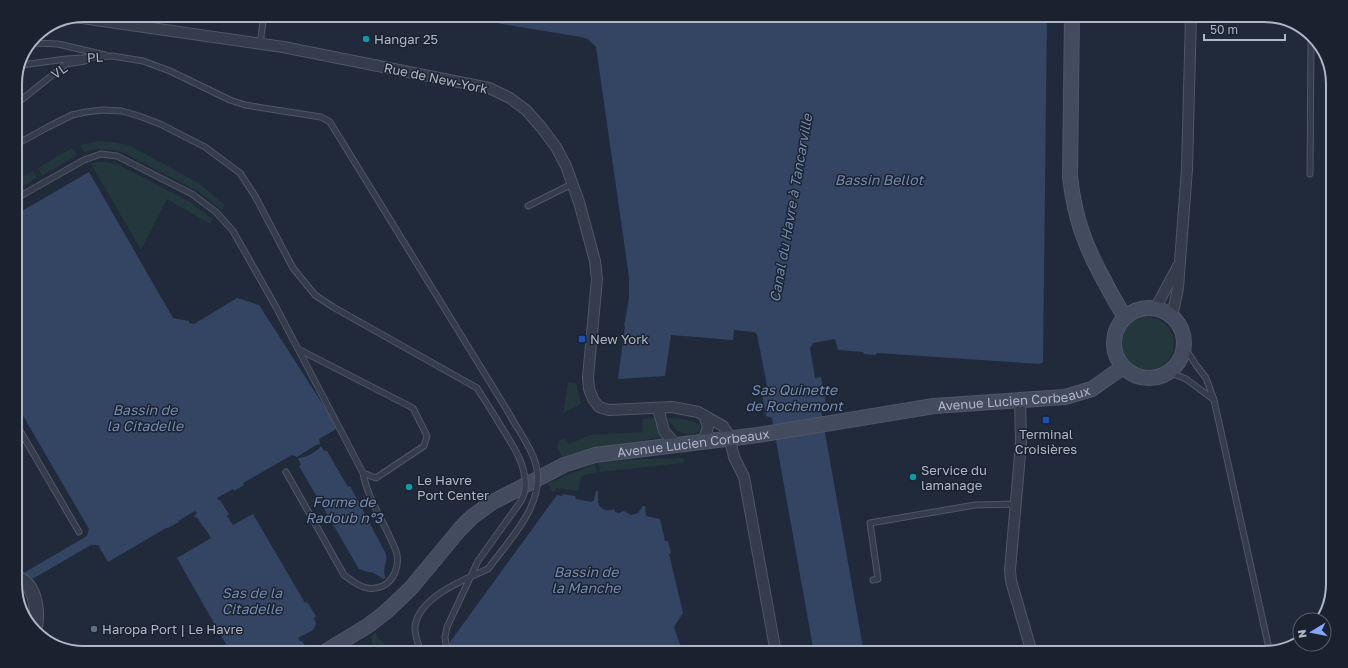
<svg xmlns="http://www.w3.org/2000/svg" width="1348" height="668" font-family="'Golos Text',sans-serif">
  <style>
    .green { fill: #23373c }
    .water { fill: #344463 }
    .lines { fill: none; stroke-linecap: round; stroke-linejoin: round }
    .service-casing { stroke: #505766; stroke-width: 7 }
    .minor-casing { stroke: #505766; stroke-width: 12 }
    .tertiary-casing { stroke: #505766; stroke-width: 15 }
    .secondary-casing { stroke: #505766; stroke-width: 16 }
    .service { stroke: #353c4b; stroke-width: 5 }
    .minor { stroke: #353c4b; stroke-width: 10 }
    .tertiary { stroke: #353c4b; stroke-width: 13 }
    .secondary { stroke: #434b5e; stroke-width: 14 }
    .service-bridge-casing { stroke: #505766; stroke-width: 7; stroke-linecap: butt }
    .service-bridge { stroke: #353c4b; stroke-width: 5 }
    .culture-dot { fill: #0f9aa8; stroke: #1a2230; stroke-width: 1.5 }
    .transit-dot { fill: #1a4fb4; stroke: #1a2230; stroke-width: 1.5 }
    .service-dot { fill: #5c6f8a; stroke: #1a2230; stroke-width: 1.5 }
    .labels { text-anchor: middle; stroke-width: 3; stroke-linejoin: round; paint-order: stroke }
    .poi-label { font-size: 13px; fill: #b0b7c7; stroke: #1a2230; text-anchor: start }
    .street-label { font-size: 13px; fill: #b0b7c7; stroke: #1a2230 }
    .water-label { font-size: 14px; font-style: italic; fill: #778bb0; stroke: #1a2230 }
    .rim { fill: none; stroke: #b0b7c7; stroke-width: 2 }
  </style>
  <rect width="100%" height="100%" fill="#212a3b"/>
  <!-- green -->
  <g class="green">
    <path d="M99,141L113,142L129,145L200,184L225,205L222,210L198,191L124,153C110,148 98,148 84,152L80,145Z"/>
    <path d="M72,148L77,155L42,176L38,168Z"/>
    <path d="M97,162H105L117,164L190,202L212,219L210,224L167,199L141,250L91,164Z"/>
    <path d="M33,171L37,178L15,191V181Z"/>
    <circle cx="1147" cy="344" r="27"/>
    <path d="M568,382L576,383L581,404L563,413Z"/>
    <path d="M655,418L661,432L665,437C630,442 596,446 562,457L557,447L559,441L565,438L569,444L590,435L642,432L643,419Z"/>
    <path d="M668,418C679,418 689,419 700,425V431C686,439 674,431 668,418Z"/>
    <path d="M683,458L684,463L600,472L598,463L642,459Z"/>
    <path d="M595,464L597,472L585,475L581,477L578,491L556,488L553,493L548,483Z"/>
    <path d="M376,632L377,636L391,653H372V637Z"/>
  </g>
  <!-- water -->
  <g class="water">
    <path d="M448,15H1047L1043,362L1040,364L877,353L876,355L864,354L863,352L838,350L835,339L813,343L810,348L815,378L821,377L826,404L821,410L864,653H814L772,418L766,416L761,388L767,386L757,334L754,332L734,330L733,340L671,335L665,376L618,379L625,326H624L629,299V277L596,47L588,39L581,37Z"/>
    <path d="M89,172L173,318L189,321V323L194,324L237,298L259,305L338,428L319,439L320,444L316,445L297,457L292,455L243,483L244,485L234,491L233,489L217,498L219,501L220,500L229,514L227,516L233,525L253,514L305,603L307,602L316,616L314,618L316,624L313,630L298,638L300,641H302L308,651L306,653H273L272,652L270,653H228L226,648L227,646L177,558L211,538L204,527H203L197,517L195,518L194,516L197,513L195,511L178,521L179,522L168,528H166L108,562L98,545H91L15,589V578L87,536L89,529L15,402V215Z"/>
    <path d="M321,446L324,451H327L348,487L350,486L386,554C388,563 381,569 386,578L383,579L374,573L368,572L359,569L299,466L301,465L298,458C305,458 317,452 321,446Z"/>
    <path d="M596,491H598V502C600,510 607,512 614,509L615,512L619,513L624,511L631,515L638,513L643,506H645L646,516L660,519L665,541H668L671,553L669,554L683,613L674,627L683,653H438L450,642L557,495L562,496L563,494L575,496L576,499L592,502L594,500Z"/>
  </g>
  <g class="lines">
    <!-- service casing -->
    <g class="service-casing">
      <g id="service">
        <path d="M32,43L58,44L105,55"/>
        <path d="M260,44L264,15"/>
        <path d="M22,65L66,59L112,56L143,61L170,71L230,100L245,105L321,117L330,122L507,410"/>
        <path d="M15,105L66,64L85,61"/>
        <path d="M15,145L48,127L72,115L86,112L103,110L122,111L139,116L160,124L205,147L240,173L255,196L293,268L315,295L333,307L477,388L496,418"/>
        <path d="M1310,174L1311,37"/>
        <path d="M15,199L84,160L101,154L117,156L192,194L216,212L233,231L276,307L363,473L376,478L424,446L427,436L413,408L300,350"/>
        <path d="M528,206L572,184"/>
        <path d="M1184,346L1196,365L1206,378L1214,400L1268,644L1269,652"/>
        <path d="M1169,372L1186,379L1213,399"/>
        <path d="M15,422L79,532"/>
        <path d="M286,472L344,575C356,584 367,593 383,586C394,580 399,567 397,555C396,548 391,541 389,535C379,514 367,495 363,473"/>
        <path d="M873,580L878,579L870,523L975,505L1016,504"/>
        <path d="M421,653C419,645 414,635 415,626C419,597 465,579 488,569"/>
        <path d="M447,653L445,637L447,627L478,561"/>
        <path d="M780,653L804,649"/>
      </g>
    </g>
    <!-- minor casing -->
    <g class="minor-casing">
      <g id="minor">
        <path d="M75,17L283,47L489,88L510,98L526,110L541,127L556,147L566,166L579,202L595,261L597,279L588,377L589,389L593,399L599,407L609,410L672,407L698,412L723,426L729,435L734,457L744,477L776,653"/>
        <path d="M1155,309L1178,266"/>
        <path d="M1172,317L1178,288L1187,169L1191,15"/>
        <path d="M1020,400L1021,443L1010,570L1011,581L1032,653"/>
        <path d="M658,408L664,431L676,445"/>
        <path d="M703,442L708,427L704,415"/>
      </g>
    </g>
    <!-- tertiary casing -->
    <g class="tertiary-casing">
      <path id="tertiary" d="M15,575C20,579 27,583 30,588C37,600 38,617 35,629"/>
    </g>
    <!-- secondary casing -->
    <g class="secondary-casing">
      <g id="secondary">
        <path d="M1072,15L1070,177C1075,219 1085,246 1105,282C1111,294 1118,306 1125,317"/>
        <circle cx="1149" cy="343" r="35"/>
        <path id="s1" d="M323,653L369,625L387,611L411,588L460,529L472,517L491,503L564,465L595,455L758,435L934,406L1065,397L1092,389L1123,367"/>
      </g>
    </g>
    <!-- service -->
    <use href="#service" class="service"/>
    <!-- minor -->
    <use href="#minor" class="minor"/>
    <!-- tertiary -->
    <use href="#tertiary" class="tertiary"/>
    <!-- secondary -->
    <use href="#secondary" class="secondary"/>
    <!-- service-bridge casing -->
    <g class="service-bridge-casing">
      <g id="service-bridge">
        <path d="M478,561L521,501C523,497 525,493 525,489C528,463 508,439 496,418"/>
        <path d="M488,569C512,536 551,499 533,456C526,440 515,425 507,410"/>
      </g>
    </g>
    <!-- service-bridge -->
    <use href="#service-bridge" class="service-bridge"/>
  </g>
  <!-- markers -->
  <g class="culture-dot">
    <circle cx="366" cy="39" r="4"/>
    <circle cx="913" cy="477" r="4"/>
    <circle cx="409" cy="487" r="4"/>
  </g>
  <g class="transit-dot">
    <rect x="578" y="335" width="8" height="8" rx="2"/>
    <rect x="1042" y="416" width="8" height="8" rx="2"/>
  </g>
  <circle class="service-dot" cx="94" cy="629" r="4"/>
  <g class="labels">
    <!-- poi labels -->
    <g class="poi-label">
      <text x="374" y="44">Hangar 25</text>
      <text x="590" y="344">New York</text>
      <text x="1046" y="439" text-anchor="middle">Terminal<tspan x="1046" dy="15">Croisières</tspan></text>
      <text x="921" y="475">Service du<tspan x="921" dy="15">lamanage</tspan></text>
      <text x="417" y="485">Le Havre<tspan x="417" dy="15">Port Center</tspan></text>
      <text x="102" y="634">Haropa Port | Le Havre</text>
    </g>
    <!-- street labels -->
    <g class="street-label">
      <text transform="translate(95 57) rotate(-3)" y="5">PL</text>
      <text transform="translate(59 71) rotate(-34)" y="5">VL</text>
      <text transform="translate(436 78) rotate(12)" y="5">Rue de New-York</text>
      <text dy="5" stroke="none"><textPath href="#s1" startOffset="765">Avenue Lucien Corbeaux</textPath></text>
      <text dy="5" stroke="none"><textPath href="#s1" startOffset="441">Avenue Lucien Corbeaux</textPath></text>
    </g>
    <!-- water labels -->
    <g class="water-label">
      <text x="879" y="185">Bassin Bellot</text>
      <text transform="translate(791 208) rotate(-80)" y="5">Canal du Havre à Tancarville</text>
      <text x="794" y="395">Sas Quinette<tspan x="794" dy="16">de Rochemont</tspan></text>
      <text x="145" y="415">Bassin de<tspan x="145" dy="16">la Citadelle</tspan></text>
      <text x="344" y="507">Forme de<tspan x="344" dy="16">Radoub n°3</tspan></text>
      <text x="586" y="577">Bassin de<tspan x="586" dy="16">la Manche</tspan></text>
      <text x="252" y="598">Sas de la<tspan x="252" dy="16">Citadelle</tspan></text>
    </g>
  </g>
  <!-- crop -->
  <path d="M0 0H1348V668H0ZM84 22H1264A62 62 0 0 1 1326 84V584A62 62 0 0 1 1264 646H84A62 62 0 0 1 22 584V84A62 62 0 0 1 84 22Z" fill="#1a2230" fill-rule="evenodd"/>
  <path class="rim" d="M84 22H1264A62 62 0 0 1 1326 84V584A62 62 0 0 1 1264 646H84A62 62 0 0 1 22 584V84A62 62 0 0 1 84 22Z"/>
  <!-- north arrow -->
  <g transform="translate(1312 632) rotate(260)"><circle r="19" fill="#1a2230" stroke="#565e6c"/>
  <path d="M0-3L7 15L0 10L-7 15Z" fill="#82a7fb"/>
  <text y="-6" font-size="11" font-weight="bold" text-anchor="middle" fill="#b0b7c7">N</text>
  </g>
  <!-- scale -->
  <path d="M1204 34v6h81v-6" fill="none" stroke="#b0b7c7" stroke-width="2"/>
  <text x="1210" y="34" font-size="12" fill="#b0b7c7" stroke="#1a2230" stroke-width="3" paint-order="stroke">50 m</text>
</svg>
